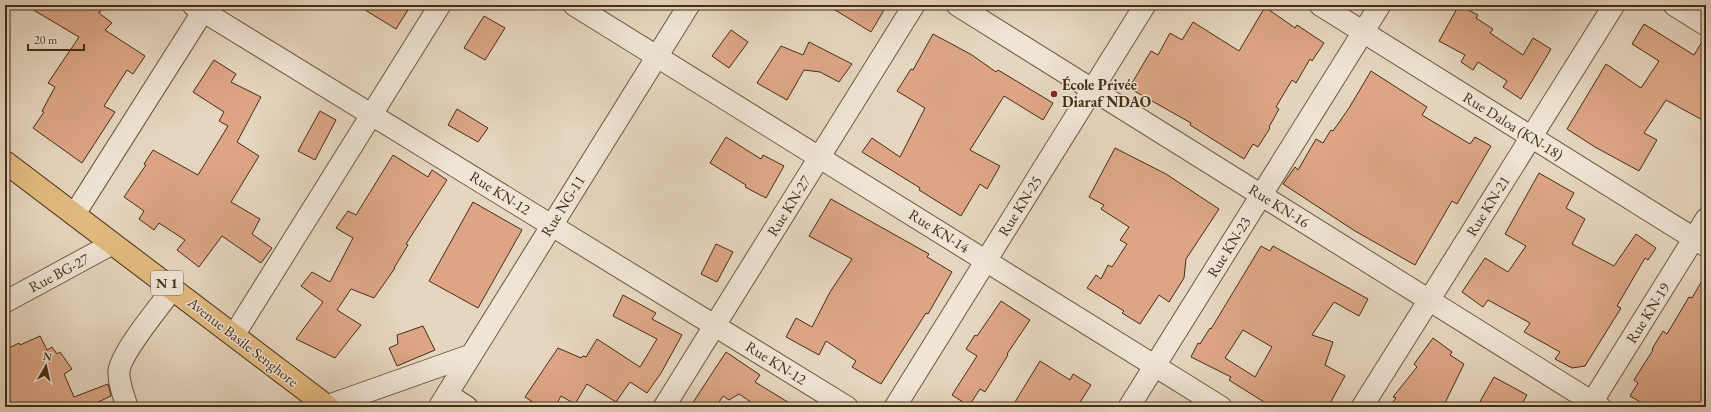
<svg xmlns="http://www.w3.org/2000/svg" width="1711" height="412" font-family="'EB Garamond',serif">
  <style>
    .building { fill: #dda586; stroke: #432e14; fill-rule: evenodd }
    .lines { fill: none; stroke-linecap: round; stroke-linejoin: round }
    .minor-casing { stroke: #6c583f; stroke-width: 23 }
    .highway-casing { stroke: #432e14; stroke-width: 24 }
    .minor { stroke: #efe4d5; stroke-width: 21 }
    .highway { stroke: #e3bb80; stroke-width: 22 }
    .poi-dot { fill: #8f2418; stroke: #efe4d5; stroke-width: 1.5 }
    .labels { text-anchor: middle; stroke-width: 3; stroke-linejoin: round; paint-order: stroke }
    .shield { fill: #efe4d5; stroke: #77654e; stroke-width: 1 }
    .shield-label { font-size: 14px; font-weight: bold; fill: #432e14 }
    .poi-label { font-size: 15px; font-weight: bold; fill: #432e14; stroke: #efe4d5; text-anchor: start }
    .street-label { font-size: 15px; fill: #432e14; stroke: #efe4d5 }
  </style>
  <rect width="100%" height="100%" fill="#e6d6bf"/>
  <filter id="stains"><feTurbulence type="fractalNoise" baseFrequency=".005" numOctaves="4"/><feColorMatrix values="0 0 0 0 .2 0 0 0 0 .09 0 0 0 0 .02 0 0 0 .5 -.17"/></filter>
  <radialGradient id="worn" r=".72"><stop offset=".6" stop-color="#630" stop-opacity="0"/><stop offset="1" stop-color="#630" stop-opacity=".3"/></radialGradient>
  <!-- building -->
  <g class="building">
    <path d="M25,5H104L99,13L112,23L105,30L145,56L133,74L127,70L104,106L115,112L82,163L33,128L44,112L42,111L55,87L48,83L79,37Z"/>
    <path d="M357,5H411L396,29Z"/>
    <path d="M827,5H887L871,32Z"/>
    <path d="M1459,5L1478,15L1476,18L1493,29L1490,33L1523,55L1533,38L1551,49L1521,99L1503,87L1507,81L1478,62L1473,70L1461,62L1465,55L1439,41Z"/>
    <path d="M1265,7L1295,28L1297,25L1324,43L1312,61L1310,59L1296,83L1292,80L1276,107L1279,109L1269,127L1270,128L1258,147L1253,144L1244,159L1190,125L1191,123L1129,88L1151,51L1158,55L1170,33L1182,40L1193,22L1239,51Z"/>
    <path d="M484,16L505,28L485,60L464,48Z"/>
    <path d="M1644,24L1694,55L1705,37H1706V122L1666,100L1644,133L1657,140L1639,171L1595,147L1567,129L1606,64L1641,88L1659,61L1632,44Z"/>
    <path d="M731,30L748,42L729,68L712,56Z"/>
    <path d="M933,34L972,55L996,72L998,70L1053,103L1043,120L1004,96L970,150L1000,166L987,189L980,184L961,216L919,190L920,188L862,152L872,138L900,157L925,108L897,91L911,69L913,70Z"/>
    <path d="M809,42L852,64L839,82L820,72L804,70L787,100L757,83L781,46L803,55Z"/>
    <path d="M214,60L236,74L231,82L261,97L237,142L259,156L231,202L260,219L252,234L272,248L261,263L222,236L199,267L177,250L185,240L159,223L154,230L139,219L144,211L124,197L146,165L144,164L153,150L198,175L228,126L219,121L224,112L193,92Z"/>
    <path d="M1371,71L1427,107L1422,115L1470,144L1475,137L1491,146L1457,204L1452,201L1415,265L1355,231L1283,184L1295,167L1298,170L1316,139L1323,143L1331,130L1333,131L1349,108Z"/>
    <path d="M457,109L488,128L478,142L448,125Z"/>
    <path d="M320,111L336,120L315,160L298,151Z"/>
    <path d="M726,137L761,159L763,155L784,166L766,198L745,187L746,185L710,163Z"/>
    <path d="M1115,148L1166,174L1219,209L1186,259L1184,278L1169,302L1159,295L1140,324L1122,313L1124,311L1087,288L1096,275L1101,279L1108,265L1112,267L1127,244L1120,240L1129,227L1101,209L1104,205L1089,197Z"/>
    <path d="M393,155L428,177L432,170L447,180L406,244L408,245L394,268H395L374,298L351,289L337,310L361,325L335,358L296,339L323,302L301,286L312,272L330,282L353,238L336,228L348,211L356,215Z"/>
    <path d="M1539,173L1574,193L1566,208L1585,219L1572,244L1614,266L1636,234L1656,248L1648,260L1645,258L1617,306L1621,308L1585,366L1572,368L1555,359L1560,352L1524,332L1530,323L1488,300L1483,307L1462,292L1485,258L1508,272L1526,246L1505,234Z"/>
    <path d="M831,199L929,254L927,257L952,272L928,314L926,313L881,384L852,367L856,361L826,341L819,355L786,337L796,318L812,327L830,292L852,259L809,236Z"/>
    <path d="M473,202L522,230L478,308L429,281Z"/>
    <path d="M716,244L733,252L717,282L701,274Z"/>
    <path d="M1261,246L1270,251L1273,246L1368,299L1359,316L1334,302L1312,335L1333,342L1325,365L1345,376L1328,407H1262L1264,402L1229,380L1231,377L1191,357L1198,343L1200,344L1210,328L1211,329ZM1243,330L1272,347L1255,377L1225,358Z"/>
    <path d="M1706,274V407H1649L1630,396L1638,383L1634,380L1653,350L1652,349L1663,331L1667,334L1689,297L1692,298Z"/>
    <path d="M623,295L656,313L652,319L682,335L661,373L647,393L630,382L616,402L587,384L575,404L561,396L555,407H540L525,397L558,348L581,358L583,356L586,357L597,339L640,367L657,339L613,316Z"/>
    <path d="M1001,301L1030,320L1007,354L1008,355L985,392L980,389L969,406L952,395L977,356L966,349L975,335L977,336Z"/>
    <path d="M423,326L435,350L397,366L389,348L398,344L397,335Z"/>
    <path d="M40,336L47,350L52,347L57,354L60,352L72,369L64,374L74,397L108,384L111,396L88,407H13L5,391V350L19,343L20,345Z"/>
    <path d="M1433,338L1452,352L1450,355L1464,364L1443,407H1389L1396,398L1393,397L1417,367L1414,364Z"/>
    <path d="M726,352L760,375L755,382L796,407H758L739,394L729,400L723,396L716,407H690Z"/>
    <path d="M1040,361L1070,380L1073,374L1091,385L1077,407H1012Z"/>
    <path d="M1494,377L1527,395L1520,407H1477Z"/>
  </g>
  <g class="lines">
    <!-- minor casing -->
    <g class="minor-casing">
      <g id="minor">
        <path d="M193,5L847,407"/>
        <path d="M574,5L1221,407"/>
        <path d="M957,5L1600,407"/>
        <path d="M1320,5L1706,246"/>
        <path d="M1674,5L1706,25"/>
        <path d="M74,215L207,5"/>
        <path d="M5,302L112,244"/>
        <path d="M234,335L440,5"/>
        <path d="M447,394L467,407"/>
        <path d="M327,406L471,355"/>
        <path d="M127,407C124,396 118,383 119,371C121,352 161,305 173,288"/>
        <path d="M439,407L689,5"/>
        <path d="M664,407L914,5"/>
        <path d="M895,407L1145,5"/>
        <path d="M1129,407L1380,5"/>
        <path d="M1362,407L1614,5"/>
        <path d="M1589,407L1706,219"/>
      </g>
    </g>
    <!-- highway casing -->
    <g class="highway-casing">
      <path id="highway" d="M5,162L328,407"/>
    </g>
    <!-- minor -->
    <use href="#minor" class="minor"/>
    <!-- highway -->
    <use href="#highway" class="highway"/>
  </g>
  <!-- markers -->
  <circle class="poi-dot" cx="1054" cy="94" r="4"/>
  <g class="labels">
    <!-- shield labels -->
    <rect class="shield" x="151" y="271" width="32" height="24" rx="3"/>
    <g class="shield-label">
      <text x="167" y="288">N 1</text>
    </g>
    <!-- poi labels -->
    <g class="poi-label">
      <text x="1062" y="90">École Privée<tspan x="1062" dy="17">Diaraf NDAO</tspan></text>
    </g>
    <!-- street labels -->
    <g class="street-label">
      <text transform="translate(1513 126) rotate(32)" y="5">Rue Daloa (KN-18)</text>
      <text transform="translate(500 193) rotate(32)" y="5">Rue KN-12</text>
      <text transform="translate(563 206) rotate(-58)" y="5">Rue NG-11</text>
      <text transform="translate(789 206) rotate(-58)" y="5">Rue KN-27</text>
      <text transform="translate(1020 206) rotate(-58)" y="5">Rue KN-25</text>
      <text transform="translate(1279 206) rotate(32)" y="5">Rue KN-16</text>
      <text transform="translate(1488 206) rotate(-58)" y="5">Rue KN-21</text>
      <text transform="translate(939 231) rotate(32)" y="5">Rue KN-14</text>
      <text transform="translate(1229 247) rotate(-58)" y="5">Rue KN-23</text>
      <text transform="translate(59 273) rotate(-28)" y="5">Rue BG-27</text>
      <text transform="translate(1648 313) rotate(-58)" y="5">Rue KN-19</text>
      <text transform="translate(243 342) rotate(38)" y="5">Avenue Basile Senghore</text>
      <text transform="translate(776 363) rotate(32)" y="5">Rue KN-12</text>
    </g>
  </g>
  <!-- margin -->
  <rect width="1711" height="412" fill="none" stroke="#e6d6bf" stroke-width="20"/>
  <rect x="6" y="6" width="1699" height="400" fill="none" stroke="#432e14" stroke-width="2"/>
  <rect x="10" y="10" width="1691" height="392" fill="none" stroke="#432e14"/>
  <!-- north arrow -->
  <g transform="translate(46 366) rotate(9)" stroke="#efe4d5" stroke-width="3" paint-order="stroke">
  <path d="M0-3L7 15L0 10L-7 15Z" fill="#432e14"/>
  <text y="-6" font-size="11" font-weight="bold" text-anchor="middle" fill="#432e14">N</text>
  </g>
  <!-- scale -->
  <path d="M28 44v6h56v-6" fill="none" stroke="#432e14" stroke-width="2"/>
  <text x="34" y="44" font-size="12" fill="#432e14" stroke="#efe4d5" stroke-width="3" paint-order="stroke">20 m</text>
  <rect width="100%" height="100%" filter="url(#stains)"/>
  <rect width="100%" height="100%" fill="url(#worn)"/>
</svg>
